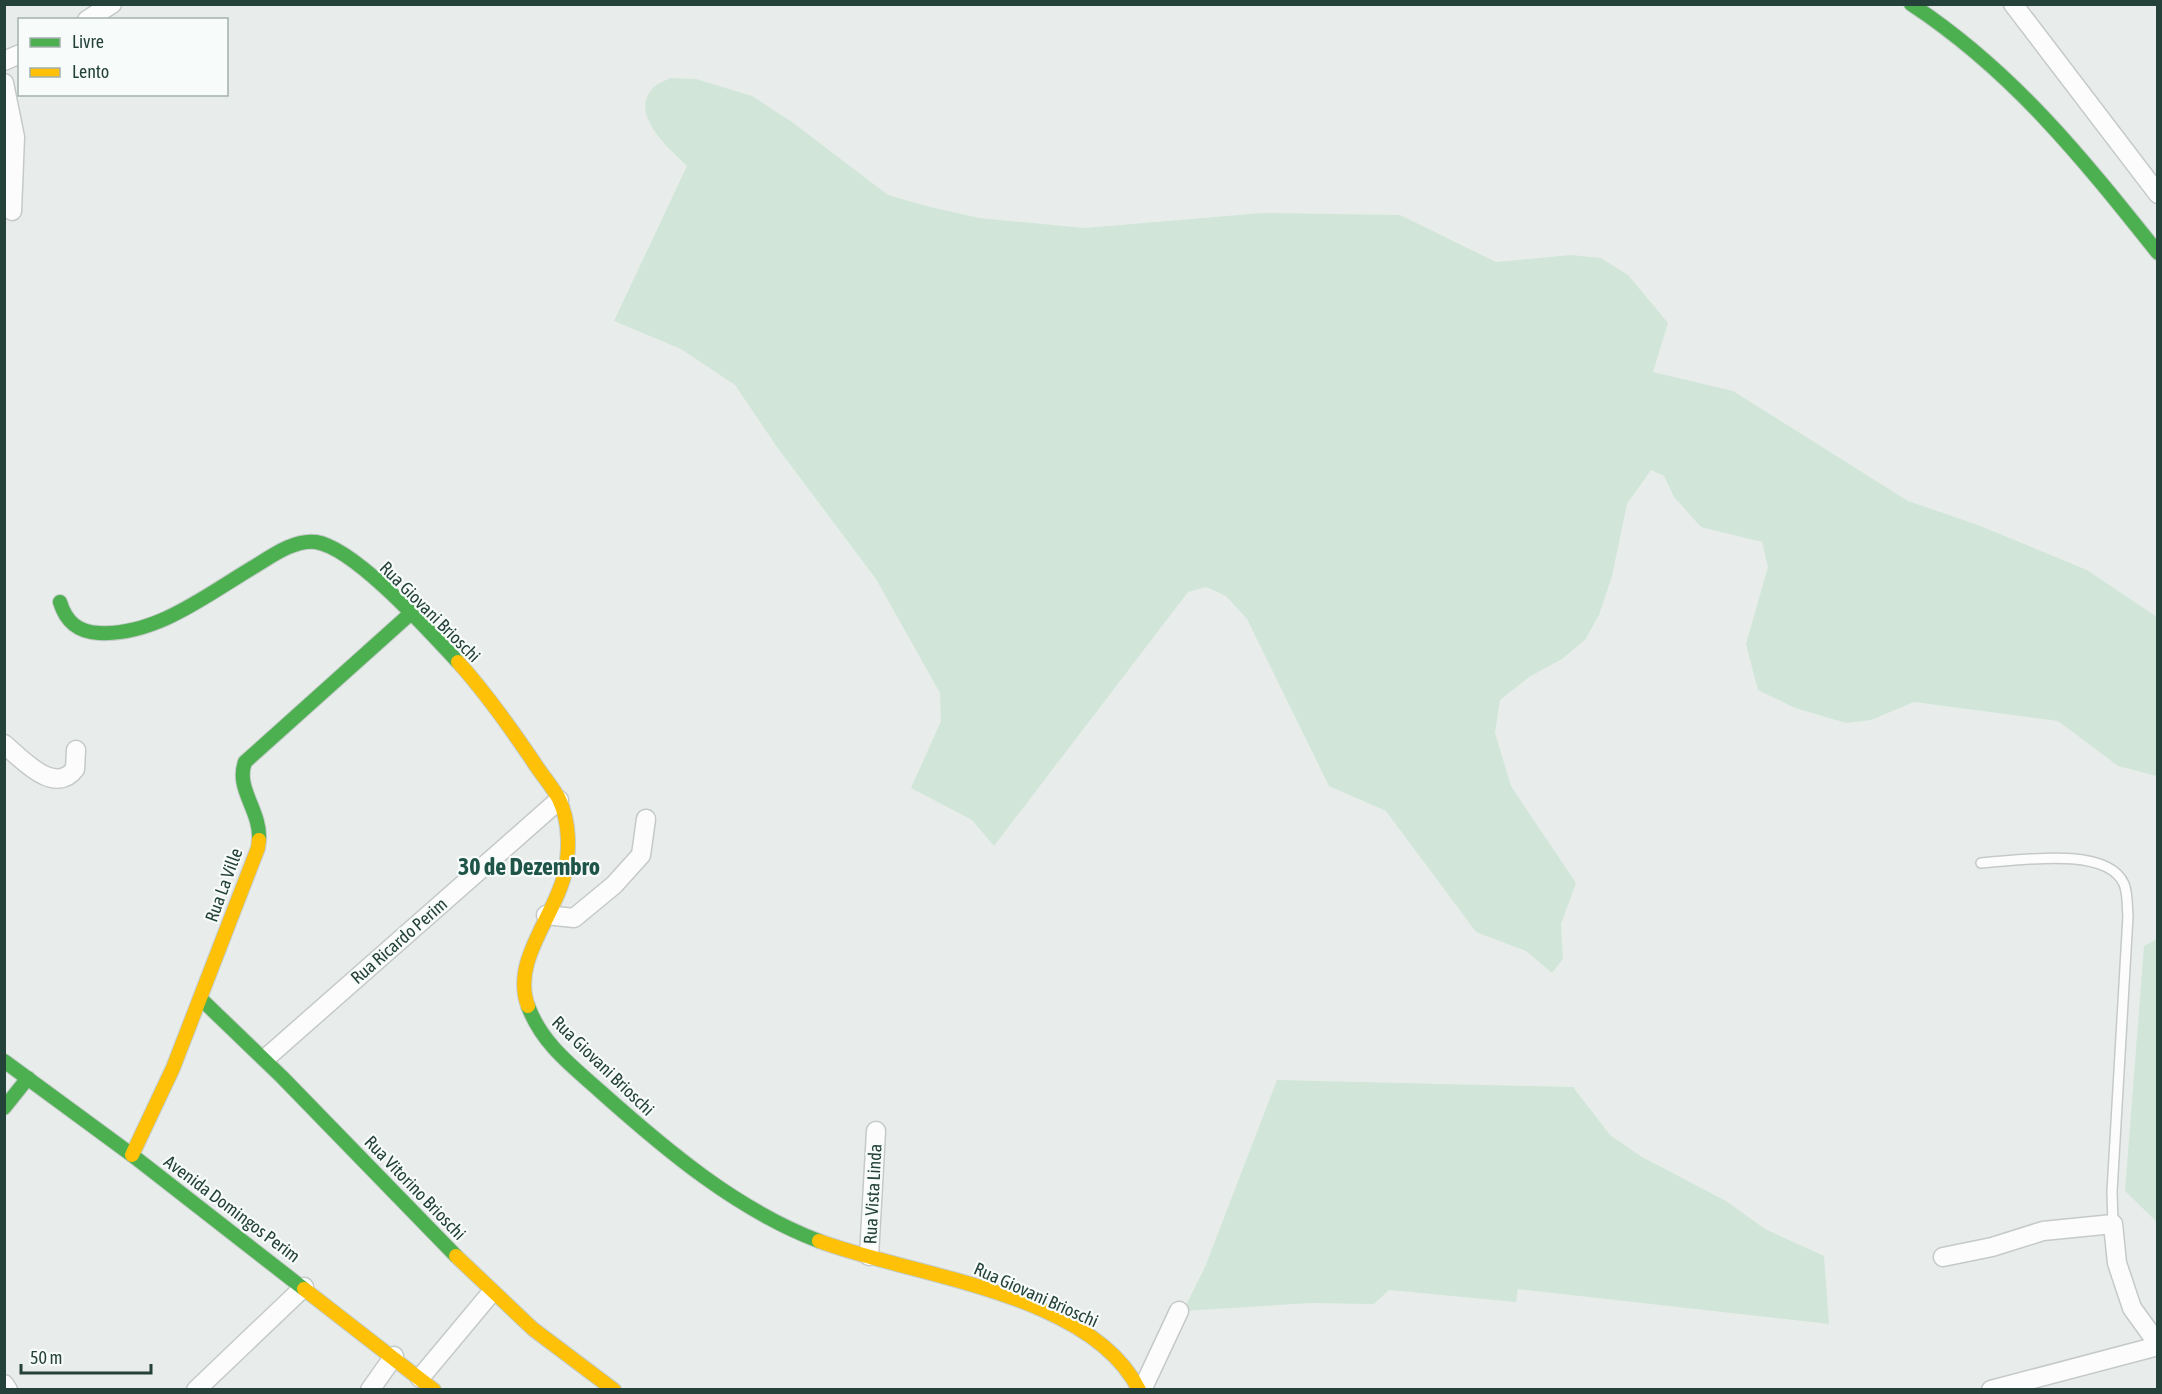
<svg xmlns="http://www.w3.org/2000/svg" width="2162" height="1394" font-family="'Asap Condensed',sans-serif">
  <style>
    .green { fill: #d1e6d8 }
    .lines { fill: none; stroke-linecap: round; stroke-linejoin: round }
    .lane-casing { stroke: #c5cac8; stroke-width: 12 }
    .street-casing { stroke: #c5cac8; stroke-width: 21 }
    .fast-casing { stroke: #c3cbc8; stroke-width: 16 }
    .slow-casing { stroke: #c3cbc8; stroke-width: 16 }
    .lane { stroke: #fcfcfc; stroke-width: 9 }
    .street { stroke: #fcfcfc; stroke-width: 18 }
    .fast { stroke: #4caf50; stroke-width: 14 }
    .slow { stroke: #ffc107; stroke-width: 14 }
    .labels { text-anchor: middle; stroke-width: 4.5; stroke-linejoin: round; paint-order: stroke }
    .street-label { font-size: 18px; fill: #24423a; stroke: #f7fbf9 }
    .district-label { font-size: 24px; font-weight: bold; fill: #1f5548; stroke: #f7fbf9 }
  </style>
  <rect width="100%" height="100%" fill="#e8edeb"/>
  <!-- green -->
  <g class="green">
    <path d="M670,78L696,79L752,96L792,122L888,195L926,206L979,218L1085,228L1262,213L1400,215L1496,262L1571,255L1601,258L1628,275L1668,323L1653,372L1733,391L1908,501L1978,525L2087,570L2157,617V776L2118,766L2058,721L1914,702L1871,720L1846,723L1795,708L1758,690L1746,644L1768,567L1762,542L1701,527L1674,497L1664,476L1651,470L1627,504L1612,576L1599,615L1585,640L1562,659L1529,677L1500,700L1495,733L1511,786L1576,883L1561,924L1563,959L1552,973L1526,951L1476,932L1386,811L1329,786L1247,619L1226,596L1206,587L1188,592L994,846L972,820L911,788L941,721L940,693L876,579L777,447L735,385L681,349L614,321L687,166C670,149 627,114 654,87C658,83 665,81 670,78Z"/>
    <path d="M2157,939V1222L2125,1191L2144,946Z"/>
    <path d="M1277,1080L1573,1087L1610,1135L1642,1157L1726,1201L1765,1229L1824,1256L1829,1324L1518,1289L1516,1302L1389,1290L1374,1304L1310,1303L1183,1311L1205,1267Z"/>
  </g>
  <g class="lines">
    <!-- lane casing -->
    <g class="lane-casing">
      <path id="lane" d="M1981,863C2016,861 2107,845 2124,884C2128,893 2127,907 2128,916L2112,1192L2113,1224"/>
    </g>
    <!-- street casing -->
    <g class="street-casing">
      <g id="street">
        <path d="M2013,4L2158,194"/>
        <path d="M87,20L112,4"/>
        <path d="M4,61L20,54"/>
        <path d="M4,83L15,137L12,211"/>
        <path d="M4,744C22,759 54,796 75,769L76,750"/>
        <path d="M546,915L574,918L614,885L641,855L646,819"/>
        <path d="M266,1058L559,800"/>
        <path d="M869,1256L876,1131"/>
        <path d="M1943,1257L1992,1247L2043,1231L2113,1224L2117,1263L2132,1308L2158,1344"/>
        <path d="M420,1378L491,1293"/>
        <path d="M4,1384L8,1390"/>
        <path d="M196,1390L304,1287"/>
        <path d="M370,1390L394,1356"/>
        <path d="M1142,1390L1179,1311"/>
        <path d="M1991,1390L2158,1346"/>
      </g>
    </g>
    <!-- fast casing -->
    <g class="fast-casing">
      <g id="fast">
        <path d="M1911,4C2013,71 2083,159 2158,253"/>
        <path d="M60,602C66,622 78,632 99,633C157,636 209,593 257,565C273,555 296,539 316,542C355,548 430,632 458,662"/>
        <path d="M259,840C261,810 235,789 245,762L410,614"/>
        <path d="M201,999L282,1077L456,1256"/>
        <path d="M528,1006C542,1044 572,1066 601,1092C666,1150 737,1210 819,1241"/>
        <path d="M4,1061L132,1155L304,1289"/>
        <path d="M4,1108L28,1078"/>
      </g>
    </g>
    <!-- slow casing -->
    <g class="slow-casing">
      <g id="slow">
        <path d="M458,662C486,693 510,727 533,761C541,774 552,786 559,799C570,822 570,852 564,876C554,917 511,962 528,1006"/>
        <path d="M132,1155L173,1068L258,848L259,840"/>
        <path d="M819,1241C911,1276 1091,1292 1139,1390"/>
        <path d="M456,1256L533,1329L614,1390"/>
        <path d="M304,1289L434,1390"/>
      </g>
    </g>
    <!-- lane -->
    <use href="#lane" class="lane"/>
    <!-- street -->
    <use href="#street" class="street"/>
    <!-- fast -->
    <use href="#fast" class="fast"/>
    <!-- slow -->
    <use href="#slow" class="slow"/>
  </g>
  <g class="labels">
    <!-- street labels -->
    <g class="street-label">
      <text transform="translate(430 612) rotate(45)" y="6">Rua Giovani Brioschi</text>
      <text transform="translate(224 885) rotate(-70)" y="6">Rua La Ville</text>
      <text transform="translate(399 941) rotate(-41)" y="6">Rua Ricardo Perim</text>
      <text transform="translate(603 1066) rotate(44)" y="6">Rua Giovani Brioschi</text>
      <text transform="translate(415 1188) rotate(46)" y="6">Rua Vitorino Brioschi</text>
      <text transform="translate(873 1194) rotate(-87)" y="6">Rua Vista Linda</text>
      <text transform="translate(232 1209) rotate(37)" y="6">Avenida Domingos Perim</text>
      <text transform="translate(1036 1295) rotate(24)" y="6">Rua Giovani Brioschi</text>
    </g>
    <!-- district labels -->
    <g class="district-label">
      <text x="529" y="875">30 de Dezembro</text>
    </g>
  </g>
  <!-- border -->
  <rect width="2162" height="1394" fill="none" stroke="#24423a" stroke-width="12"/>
  <!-- legend -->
  <rect x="18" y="18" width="210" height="78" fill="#f7fbf9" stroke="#a3b1ad" stroke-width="1.5"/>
  <rect x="30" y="38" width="30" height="9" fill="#4caf50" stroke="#a3b1ad" stroke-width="1.5"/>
  <text x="72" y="48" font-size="18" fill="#24423a">Livre</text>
  <rect x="30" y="68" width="30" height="9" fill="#ffc107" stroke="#a3b1ad" stroke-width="1.5"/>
  <text x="72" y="78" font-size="18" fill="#24423a">Lento</text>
  <!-- scale -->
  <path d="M21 1364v9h130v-9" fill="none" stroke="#24423a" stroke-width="3"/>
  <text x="30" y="1364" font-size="18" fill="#24423a" stroke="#f7fbf9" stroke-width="4.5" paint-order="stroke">50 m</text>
</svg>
